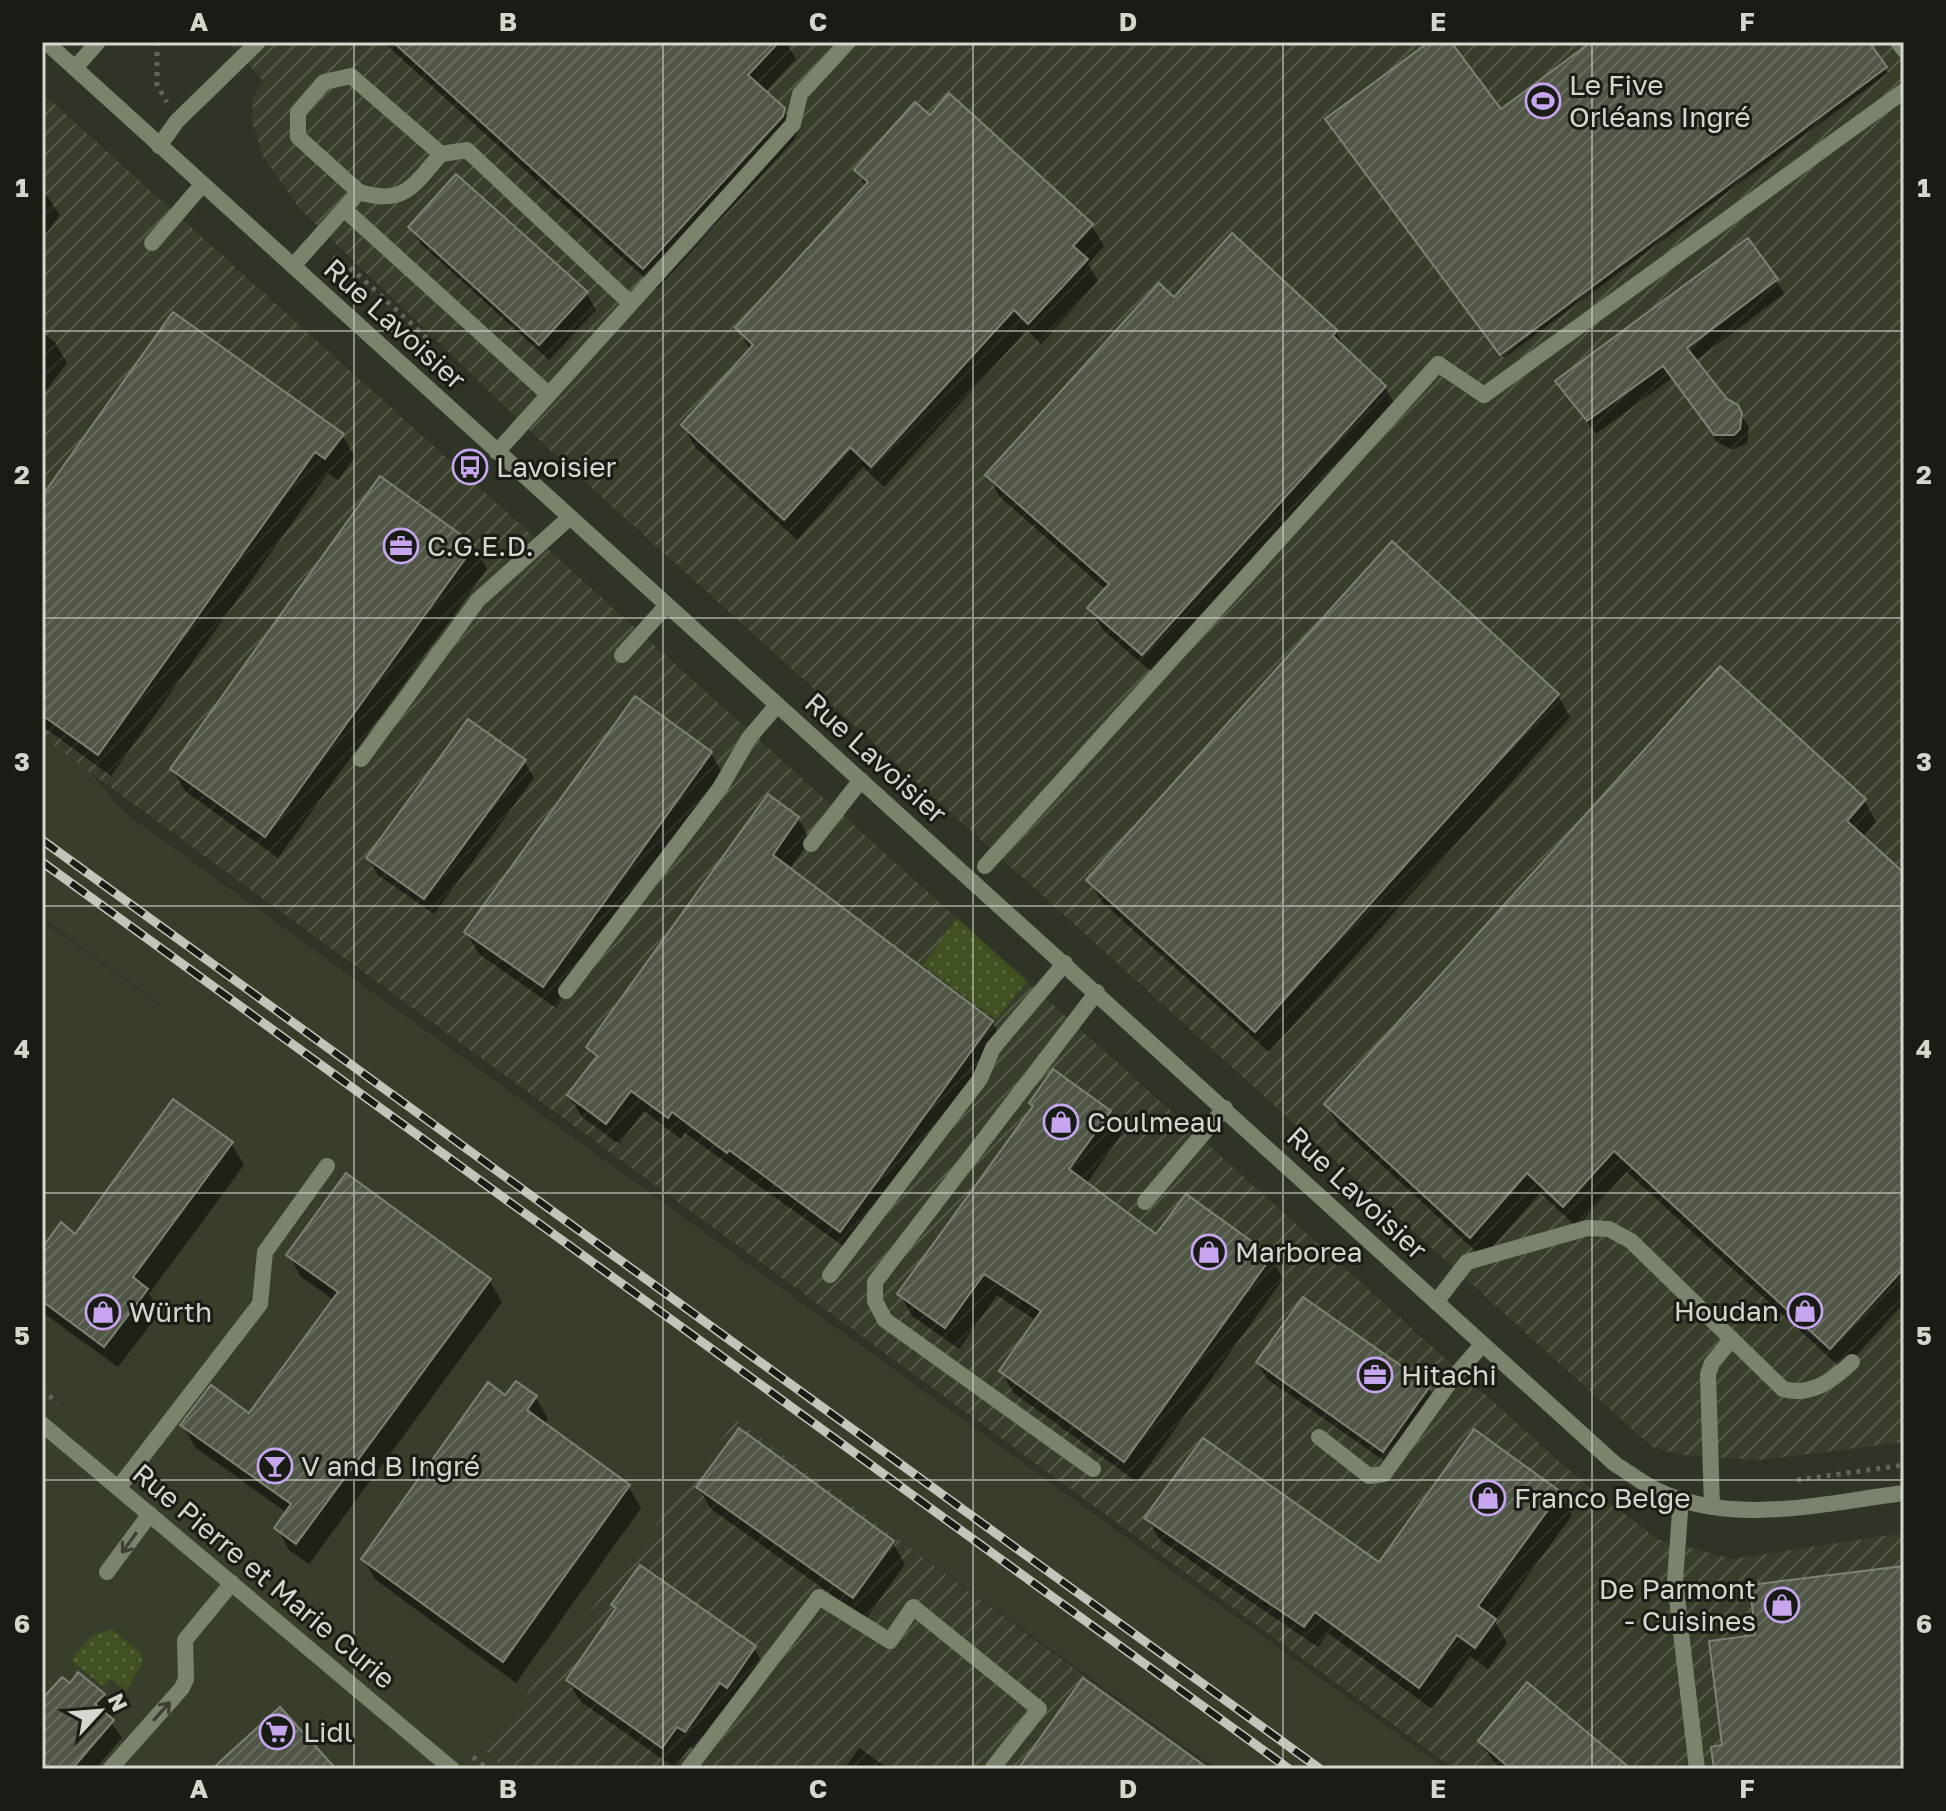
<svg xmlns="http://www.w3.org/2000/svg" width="1946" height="1811" font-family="'Golos Text',sans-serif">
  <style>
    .built { fill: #373f2a }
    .industrial { fill: url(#industrial-furrows) }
    .green { fill: url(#green-dots) }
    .shadow { fill: #0007 }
    .building { fill: url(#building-hatch); stroke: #7c8372; stroke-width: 2 }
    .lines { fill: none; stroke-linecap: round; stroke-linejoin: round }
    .path { stroke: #606659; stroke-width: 5; stroke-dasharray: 4 6; stroke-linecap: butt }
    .service { stroke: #7a836c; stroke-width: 16 }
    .minor { stroke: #7a836c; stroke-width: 16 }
    .tertiary { stroke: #7a836c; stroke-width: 16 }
    .rail-casing { stroke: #c1c6bc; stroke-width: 9 }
    .rail { stroke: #191c15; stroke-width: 6; stroke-dasharray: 18; stroke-linecap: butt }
    .oneway { stroke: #3b4033 }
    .grid { fill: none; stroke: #d3d7ce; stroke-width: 2; stroke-opacity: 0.55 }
    .labels { text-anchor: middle; stroke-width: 6; stroke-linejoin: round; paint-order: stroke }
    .poi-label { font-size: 28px; fill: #d3d7ce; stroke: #191c15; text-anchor: start }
    .street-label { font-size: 28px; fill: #d3d7ce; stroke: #191c15 }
    .neatline { fill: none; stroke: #d3d7ce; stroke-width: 3 }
    .grid-label { font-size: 26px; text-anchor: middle; font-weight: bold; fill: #d3d7ce }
  </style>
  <defs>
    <pattern id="industrial-furrows" width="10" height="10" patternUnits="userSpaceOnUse" patternTransform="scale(2)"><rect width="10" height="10" fill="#373f2a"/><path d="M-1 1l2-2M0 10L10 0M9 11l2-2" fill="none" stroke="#535a48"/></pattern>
    <pattern id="green-dots" width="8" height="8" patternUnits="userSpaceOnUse" patternTransform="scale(2)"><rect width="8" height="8" fill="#405020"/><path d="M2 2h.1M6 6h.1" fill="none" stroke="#5b683f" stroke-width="1.8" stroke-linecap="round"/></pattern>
    <pattern id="building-hatch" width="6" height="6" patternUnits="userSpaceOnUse" patternTransform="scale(2)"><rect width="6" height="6" fill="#4f5646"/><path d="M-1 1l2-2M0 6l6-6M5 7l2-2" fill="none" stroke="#676e60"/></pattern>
  </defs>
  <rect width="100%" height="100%" fill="#2f3526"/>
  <!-- built -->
  <path class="built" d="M42,736L86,768L125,813L1446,1769H1216L735,1421L484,1750L504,1769H42V920L202,1035L42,918Z"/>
  <!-- industrial -->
  <g class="industrial">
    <path d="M229,42H1904V1442L1759,1460L1682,1455L1652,1447L550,450L300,209L263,156L252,122L253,97L263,81Z"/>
    <path d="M42,93L1572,1473L1657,1539L1732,1559L1904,1533V1769H1454L42,737Z"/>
    <path d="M736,1420L1211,1769H504L484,1750Z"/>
  </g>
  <!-- green -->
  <g class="green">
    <path d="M957,918L1027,981L996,1019L923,965Z"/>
    <path d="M112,1629L140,1653L143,1662L126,1691L111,1679L103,1686L71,1660L92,1636Z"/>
  </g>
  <!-- shadow -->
  <g class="shadow">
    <path d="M383,42H786L796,59L765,92L784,110L797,132L795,139L657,289Z"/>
    <path d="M1432,42H1449L1500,112L1595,42H1866L1888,73L1504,358L1330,124Z"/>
    <path d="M856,170L1091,225L1104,246L1088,264L1098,281L1041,344L1027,330L884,487L863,467L797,540L695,447L683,425L751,351L738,329L866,187Z"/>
    <path d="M42,189L60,215L42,239Z"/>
    <path d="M411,227L586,293L596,310L549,360L420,243Z"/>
    <path d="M1776,280L1784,294L1695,361L1726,401L1736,406L1749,428L1747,443L1732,450L1716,441L1707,423L1672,378L1596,434L1558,381Z"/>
    <path d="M42,332L55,342L67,363L42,396Z"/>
    <path d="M1336,332L1348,353L1385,387L1397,409L1155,675L1103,630L1090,608L1106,590L1000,497L988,475Z"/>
    <path d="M342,435L355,457L338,480L328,473L111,776L42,726V500Z"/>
    <path d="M381,479L474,547L487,569L278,858L185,791L172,769Z"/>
    <path d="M1558,695L1570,717L1269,1052L1102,902L1089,880Z"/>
    <path d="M711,753L723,775L556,1008L479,954L466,932Z"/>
    <path d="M524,761L534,778L434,914L378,875L368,858Z"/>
    <path d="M1864,800L1876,822L1863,838L1904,876V1303L1843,1370L1627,1172L1577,1227L1540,1193L1483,1258L1339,1126L1326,1104Z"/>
    <path d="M798,818L810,840L789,870L992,1022L1004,1044L853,1253L685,1133L681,1139L644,1111L619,1144L582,1117L569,1096L596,1060L588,1048Z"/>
    <path d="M1109,1112L1122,1134L1086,1184L1156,1237L1271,1257L1283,1279L1137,1482L1014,1393L1001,1371L1037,1321L997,1295L959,1349L912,1316L900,1294Z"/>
    <path d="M231,1143L244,1165L149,1294L160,1312L118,1367L42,1312V1252L76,1237Z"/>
    <path d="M289,1255L489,1280L502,1302L309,1564L289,1550L277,1528L287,1513L195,1447L183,1426L250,1416L334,1300L301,1277Z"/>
    <path d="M1258,1363L1428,1387L1438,1404L1393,1467L1267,1379Z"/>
    <path d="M505,1397L536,1398L548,1419L544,1425L628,1486L641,1508L516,1683L376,1580L363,1559Z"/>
    <path d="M698,1487L892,1542L905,1564L866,1619L711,1509Z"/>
    <path d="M1559,1493L1572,1515L1495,1621L1507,1643L1488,1669L1470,1656L1432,1709L1328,1633L1318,1647L1160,1540L1147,1518L1379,1565Z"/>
    <path d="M614,1605L754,1648L766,1669L698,1752L690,1747L675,1768L580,1701L568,1681L617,1611Z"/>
    <path d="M70,1686L104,1695L113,1712L107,1717L122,1738L95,1769H42V1702Z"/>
    <path d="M1480,1742L1628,1769H1499Z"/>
    <path d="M859,1748L889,1769H844Z"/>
  </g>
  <!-- building -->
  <g class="building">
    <path d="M393,42H779L748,75L785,108L783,116L643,269Z"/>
    <path d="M1429,42H1451L1501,109L1591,42H1869L1887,67L1500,355L1325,119Z"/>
    <path d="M949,93L1093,224L1073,246L1088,259L1028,324L1014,310L871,467L850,447L784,520L681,425L753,345L735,328L868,182L854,170L915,102L930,115Z"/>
    <path d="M456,174L588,292L539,345L408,227Z"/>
    <path d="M1232,233L1337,330L1333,336L1386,386L1142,655L1087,608L1109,584L985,475L1159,283L1174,297Z"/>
    <path d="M1748,238L1778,279L1687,348L1727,399L1738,405L1742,413L1740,429L1734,435H1714L1663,366L1587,421L1555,381Z"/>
    <path d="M173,312L344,434L325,459L315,452L98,755L42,715V496Z"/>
    <path d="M380,476L475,545L265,837L170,769Z"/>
    <path d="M1392,541L1559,694L1255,1032L1086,880Z"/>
    <path d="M1720,666L1866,799L1847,821L1904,873V1268L1830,1349L1614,1151L1563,1207L1527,1173L1470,1238L1324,1104Z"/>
    <path d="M635,696L712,752L543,987L464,932Z"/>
    <path d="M468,719L526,760L424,899L366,858Z"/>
    <path d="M768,794L799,817L773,855L993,1021L840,1232L729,1150L727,1153L672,1112L668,1118L631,1091L606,1124L567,1095L597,1056L586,1047Z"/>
    <path d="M1053,1069L1111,1111L1069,1169L1156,1234L1186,1194L1272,1256L1124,1462L999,1371L1041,1311L984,1274L945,1328L897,1294L1033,1106L1029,1103Z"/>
    <path d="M173,1099L233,1142L133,1277L148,1289L104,1347L42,1301V1248L61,1222L75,1234Z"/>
    <path d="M346,1173L491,1279L296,1544L274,1528L291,1504L180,1425L211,1385L249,1413L338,1292L286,1255Z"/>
    <path d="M1303,1297L1430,1386L1383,1452L1256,1362Z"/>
    <path d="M516,1381L537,1396L527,1410L630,1485L503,1662L361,1559L488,1382L505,1395Z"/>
    <path d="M739,1428L894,1541L853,1598L696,1487Z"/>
    <path d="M1474,1429L1561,1492L1478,1606L1496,1619L1475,1648L1457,1635L1419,1688L1315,1612L1304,1627L1144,1518L1203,1438L1379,1562Z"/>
    <path d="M640,1565L756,1646L727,1688L720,1683L685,1732L677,1727L662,1748L566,1680L616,1608L611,1605Z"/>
    <path d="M1904,1566V1769H1714L1711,1747L1722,1745L1709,1641L1755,1635L1750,1585Z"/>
    <path d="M78,1672L105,1694L95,1704L114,1720L72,1769H42V1699L62,1677L70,1683Z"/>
    <path d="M1083,1678L1122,1706L1209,1769H1018Z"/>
    <path d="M1527,1682L1631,1769H1511L1478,1741Z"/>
    <path d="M280,1707L336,1769H212Z"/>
  </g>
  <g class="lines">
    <!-- path -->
    <g class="path">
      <path d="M157,42V85L167,102"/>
      <path d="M333,257L354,271L428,339L426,355"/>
      <path d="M42,1389L57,1403"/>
      <path d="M1797,1480L1904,1465"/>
      <path d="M473,1757L488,1769"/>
    </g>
    <!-- service -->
    <g class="service">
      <path d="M1898,42L1904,50"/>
      <path d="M159,146L177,121L258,42"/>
      <path d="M441,154L467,150L630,303"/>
      <path d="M344,209L547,393"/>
      <path d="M152,243L202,185"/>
      <path d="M293,266L359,192L298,137V112L324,82L351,76L441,154C413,186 404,206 359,192"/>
      <path d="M497,452L793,124L800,94L848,42"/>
      <path d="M622,655L667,605"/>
      <path d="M361,759L478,600L569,518"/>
      <path d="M811,844L861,780"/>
      <path d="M985,866L1438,364L1484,395L1904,91"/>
      <path d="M566,991L720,788L749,738L777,705"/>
      <path d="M1145,1202L1225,1108"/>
      <path d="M830,1275L980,1079L993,1048L1065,963"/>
      <path d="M1436,1302L1467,1262L1587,1228L1609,1229L1631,1241L1783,1389C1811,1397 1833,1380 1852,1362"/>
      <path d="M1319,1437L1369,1476L1384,1474L1452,1379L1482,1345"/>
      <path d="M1093,1469L885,1320L875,1301V1282L1097,992"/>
      <path d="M119,1487L260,1304L265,1252L327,1166"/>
      <path d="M1681,1498L1675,1581L1697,1769"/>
      <path d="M1712,1507L1708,1374L1712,1363L1732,1339"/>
      <path d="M107,1572L150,1514"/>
      <path d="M110,1769L182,1688L186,1679L185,1640L232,1583"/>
      <path d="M688,1769L819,1597L890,1641L913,1607L1039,1709L992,1769"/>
    </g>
    <!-- minor -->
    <path class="minor" d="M42,1424L452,1769"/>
    <!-- tertiary -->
    <g class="tertiary">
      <path d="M46,42L1615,1464C1628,1472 1642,1483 1656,1490C1733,1527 1824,1503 1904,1493"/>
      <path d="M75,68L98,42"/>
    </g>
    <!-- rail casing -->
    <g class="rail-casing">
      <g id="rail">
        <path d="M42,840L1320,1769"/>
        <path d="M42,862L1289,1769"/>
      </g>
    </g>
    <!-- rail -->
    <use href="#rail" class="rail"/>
  </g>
  <!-- one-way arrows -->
  <defs><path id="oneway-shaft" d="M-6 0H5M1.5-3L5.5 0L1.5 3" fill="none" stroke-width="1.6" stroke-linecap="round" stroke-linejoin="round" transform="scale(2)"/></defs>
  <g class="oneway">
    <use href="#oneway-shaft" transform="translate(129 1543) rotate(126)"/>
    <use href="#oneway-shaft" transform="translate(162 1711) rotate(-48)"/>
  </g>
  <!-- grid -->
  <path class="grid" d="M354,42V1769M663,42V1769M973,42V1769M1283,42V1769M1592,42V1769M42,331H1904M42,618H1904M42,906H1904M42,1193H1904M42,1480H1904"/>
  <!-- icons -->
  <defs>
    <g id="stadium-ring" transform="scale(1.8)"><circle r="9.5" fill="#191c15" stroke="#c7a6ef" stroke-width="1.5"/><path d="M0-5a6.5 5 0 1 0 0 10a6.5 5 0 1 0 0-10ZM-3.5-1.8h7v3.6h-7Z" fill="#c7a6ef"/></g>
    <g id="bus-ring" transform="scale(1.8)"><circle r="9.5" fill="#191c15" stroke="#c7a6ef" stroke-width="1.5"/><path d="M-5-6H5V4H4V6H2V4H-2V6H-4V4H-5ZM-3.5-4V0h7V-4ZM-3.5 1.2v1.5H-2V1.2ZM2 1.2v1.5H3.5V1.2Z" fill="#c7a6ef"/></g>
    <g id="office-ring" transform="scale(1.8)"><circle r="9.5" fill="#191c15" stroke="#c7a6ef" stroke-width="1.5"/><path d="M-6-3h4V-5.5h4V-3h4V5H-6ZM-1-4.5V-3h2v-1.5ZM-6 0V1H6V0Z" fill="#c7a6ef"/></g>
    <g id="shop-ring" transform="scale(1.8)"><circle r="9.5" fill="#191c15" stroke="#c7a6ef" stroke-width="1.5"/><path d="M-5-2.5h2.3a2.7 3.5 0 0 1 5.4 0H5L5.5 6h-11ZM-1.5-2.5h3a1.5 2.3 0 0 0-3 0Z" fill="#c7a6ef"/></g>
    <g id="bar-ring" transform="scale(1.8)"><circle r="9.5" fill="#191c15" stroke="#c7a6ef" stroke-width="1.5"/><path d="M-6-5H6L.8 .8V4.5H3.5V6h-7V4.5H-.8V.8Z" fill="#c7a6ef"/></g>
    <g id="supermarket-ring" transform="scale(1.8)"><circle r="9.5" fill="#191c15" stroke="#c7a6ef" stroke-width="1.5"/><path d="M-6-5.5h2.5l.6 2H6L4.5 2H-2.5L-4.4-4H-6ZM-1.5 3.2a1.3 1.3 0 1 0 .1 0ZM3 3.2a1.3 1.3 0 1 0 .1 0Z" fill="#c7a6ef"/></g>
  </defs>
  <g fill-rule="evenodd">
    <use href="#stadium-ring" x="1543" y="101"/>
    <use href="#bus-ring" x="470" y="467"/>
    <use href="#office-ring" x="401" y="546"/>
    <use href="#shop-ring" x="1061" y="1122"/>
    <use href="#shop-ring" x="1209" y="1252"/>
    <use href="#shop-ring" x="1805" y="1311"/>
    <use href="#shop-ring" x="103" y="1312"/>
    <use href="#office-ring" x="1375" y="1375"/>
    <use href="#bar-ring" x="275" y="1466"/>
    <use href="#shop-ring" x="1488" y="1498"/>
    <use href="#shop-ring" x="1782" y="1605"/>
    <use href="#supermarket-ring" x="277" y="1732"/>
  </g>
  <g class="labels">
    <!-- poi labels -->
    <g class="poi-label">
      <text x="1569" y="95">Le Five<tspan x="1569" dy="32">Orléans Ingré</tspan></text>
      <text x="496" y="477">Lavoisier</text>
      <text x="427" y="556">C.G.E.D.</text>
      <text x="1087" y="1132">Coulmeau</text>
      <text x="1235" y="1262">Marborea</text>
      <text x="1779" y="1321" text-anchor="end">Houdan</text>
      <text x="129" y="1322">Würth</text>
      <text x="1401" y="1385">Hitachi</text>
      <text x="301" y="1476">V and B Ingré</text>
      <text x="1514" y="1508">Franco Belge</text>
      <text x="1756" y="1599" text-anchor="end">De Parmont<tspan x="1756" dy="32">- Cuisines</tspan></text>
      <text x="303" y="1742">Lidl</text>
    </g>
    <!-- street labels -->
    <g class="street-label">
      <text transform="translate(395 324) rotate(42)" y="10">Rue Lavoisier</text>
      <text transform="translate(876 758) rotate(42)" y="10">Rue Lavoisier</text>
      <text transform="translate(1357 1193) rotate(43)" y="10">Rue Lavoisier</text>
      <text transform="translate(264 1576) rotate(40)" y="10">Rue Pierre et Marie Curie</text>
    </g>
  </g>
  <!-- border -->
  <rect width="1946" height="1811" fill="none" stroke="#191c15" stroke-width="88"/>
  <!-- north arrow -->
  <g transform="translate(100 1711) rotate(64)" stroke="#191c15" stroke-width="6" paint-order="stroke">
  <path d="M0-6L14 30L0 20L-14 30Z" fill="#d3d7ce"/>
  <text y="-12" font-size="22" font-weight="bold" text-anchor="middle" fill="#d3d7ce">N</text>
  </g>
  <rect x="44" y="44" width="1858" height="1723" class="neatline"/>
  <g class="grid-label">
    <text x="199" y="31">A</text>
    <text x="508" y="31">B</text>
    <text x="818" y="31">C</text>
    <text x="1128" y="31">D</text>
    <text x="1438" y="31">E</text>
    <text x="1747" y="31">F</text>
    <text x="22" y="197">1</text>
    <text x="1924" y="197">1</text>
    <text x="22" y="484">2</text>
    <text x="1924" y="484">2</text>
    <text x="22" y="771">3</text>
    <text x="1924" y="771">3</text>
    <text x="22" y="1058">4</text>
    <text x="1924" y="1058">4</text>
    <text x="22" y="1345">5</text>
    <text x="1924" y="1345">5</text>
    <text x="22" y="1633">6</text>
    <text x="1924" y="1633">6</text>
    <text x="199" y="1798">A</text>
    <text x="508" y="1798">B</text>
    <text x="818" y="1798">C</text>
    <text x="1128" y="1798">D</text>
    <text x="1438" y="1798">E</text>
    <text x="1747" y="1798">F</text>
  </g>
</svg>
